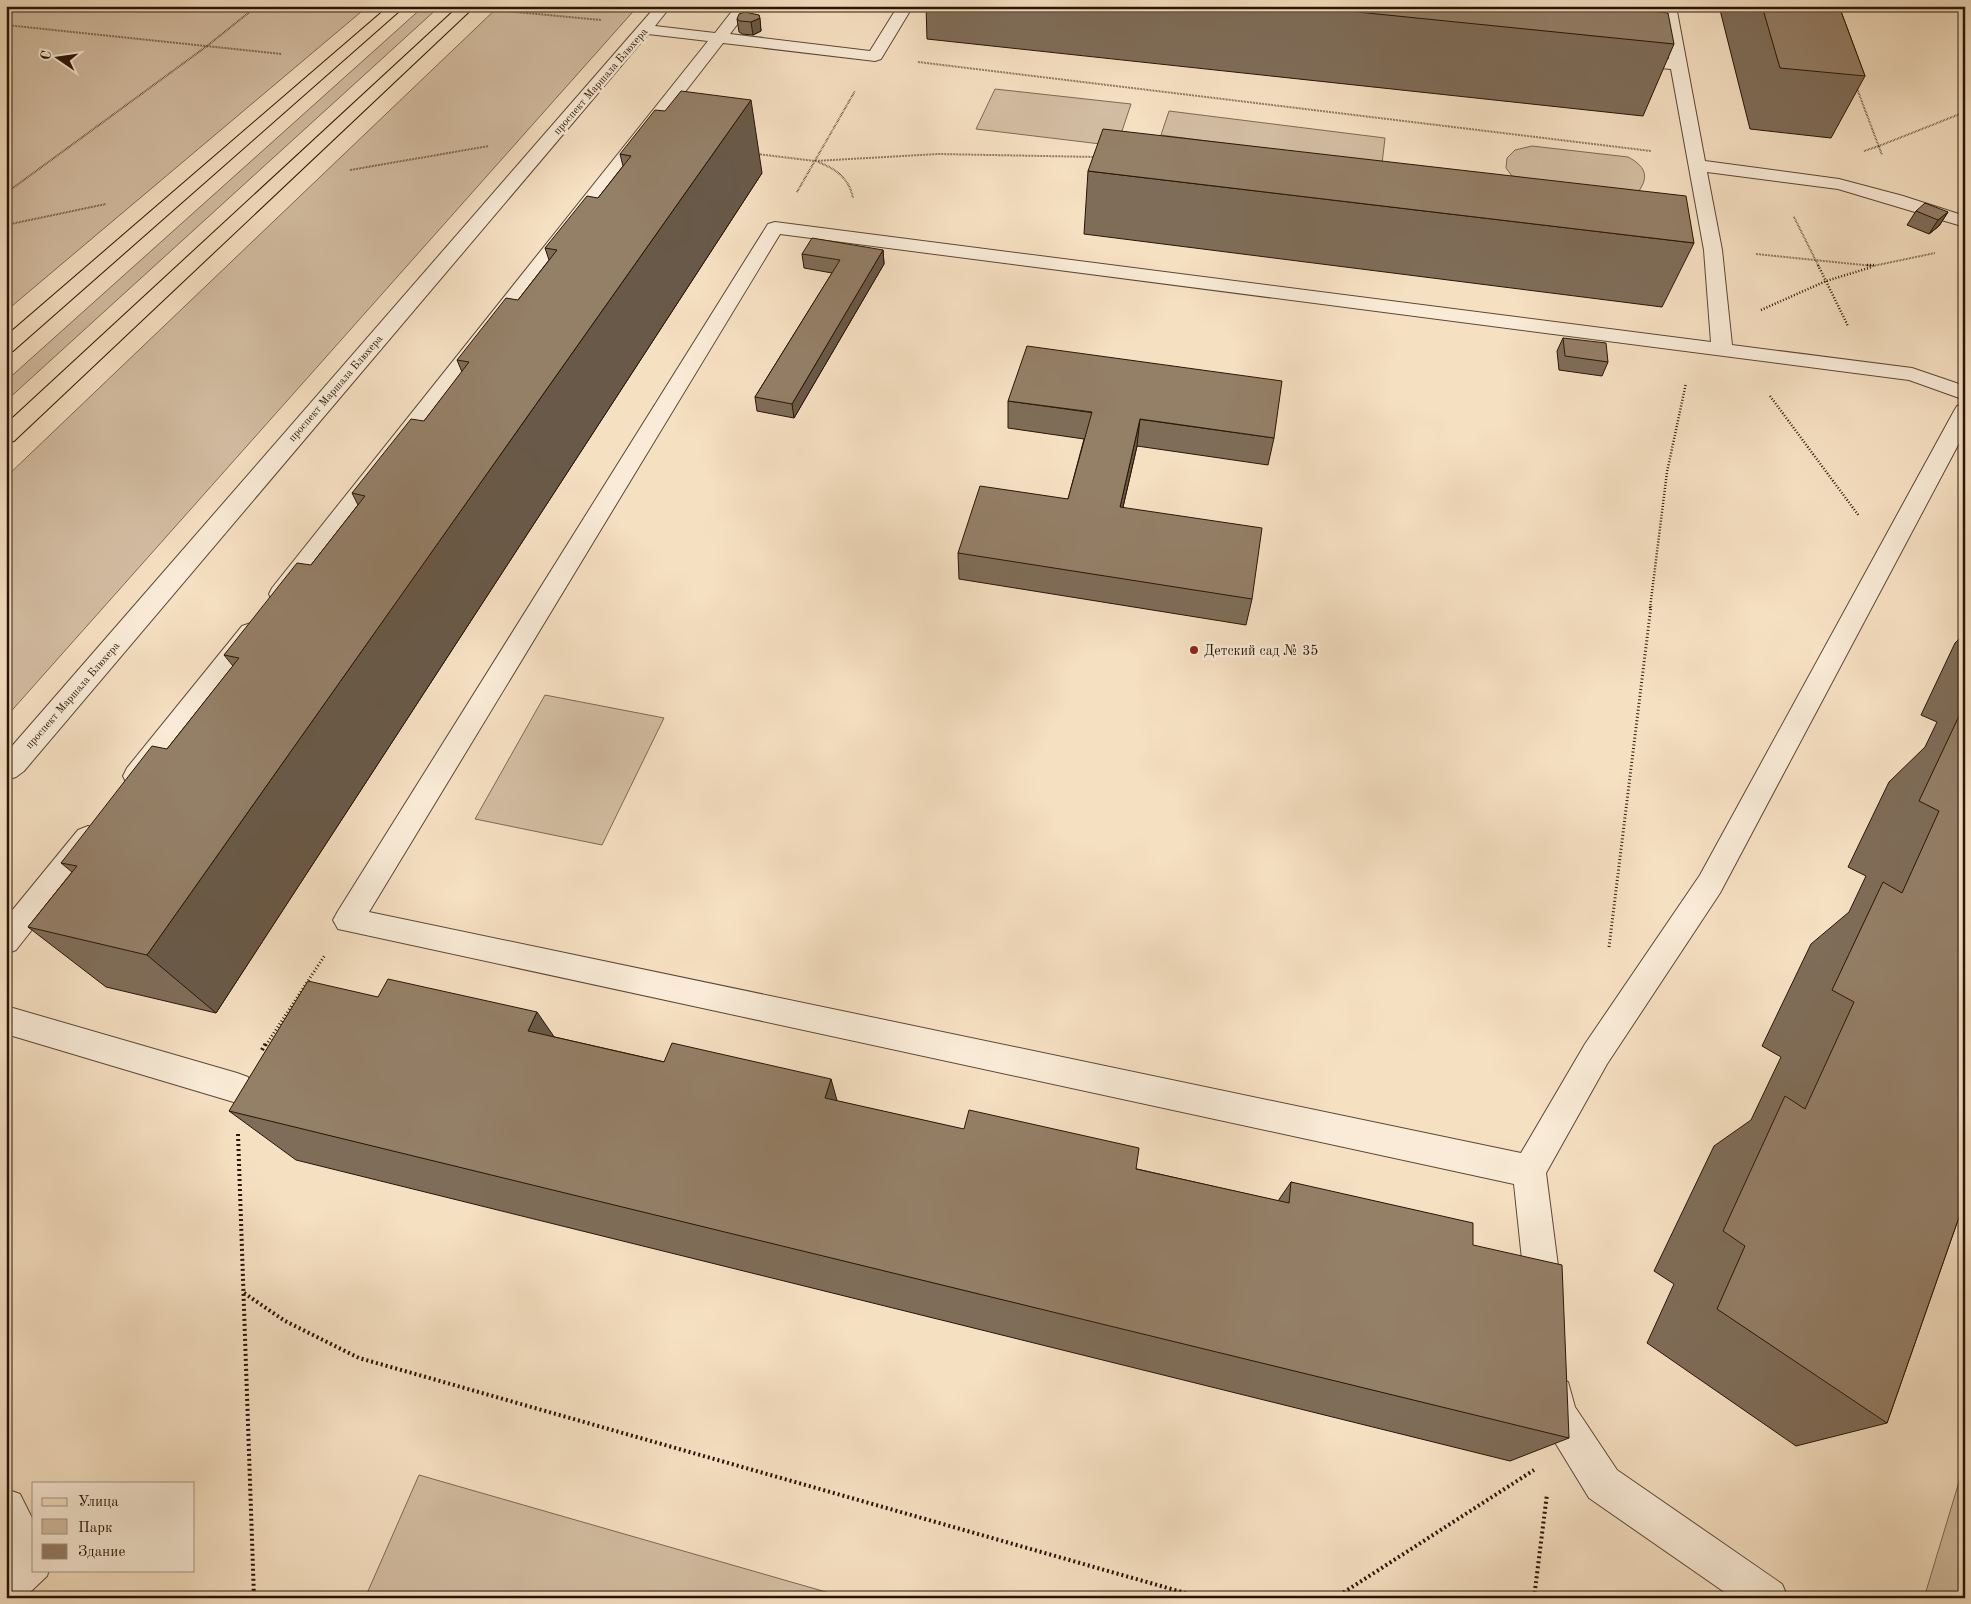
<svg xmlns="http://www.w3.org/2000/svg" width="1971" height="1604" font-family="'Old Standard TT',serif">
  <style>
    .green { fill: #d3bda2; stroke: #7e6953 }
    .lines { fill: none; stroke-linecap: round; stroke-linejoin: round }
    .minor-casing { stroke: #5c4834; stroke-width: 2 }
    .major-casing { stroke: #291504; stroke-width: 2 }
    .path-far3 { stroke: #291504; stroke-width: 2; stroke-dasharray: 0.5 1; stroke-linecap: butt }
    .path-far2 { stroke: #291504; stroke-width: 2.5; stroke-dasharray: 1 2; stroke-linecap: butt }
    .path-far1 { stroke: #291504; stroke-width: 3; stroke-dasharray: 1 2.5; stroke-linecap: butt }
    .path { stroke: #291504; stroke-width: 4; stroke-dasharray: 2 3; stroke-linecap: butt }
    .minor { fill: #f9ebd7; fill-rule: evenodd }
    .major { fill: #f6e0c2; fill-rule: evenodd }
    .wall { fill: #7f6d59; stroke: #291504 }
    .shaded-wall { fill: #685948; stroke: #291504 }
    .building { fill: #947f67; stroke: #291504 }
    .poi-dot { fill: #8f2418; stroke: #f9ebd7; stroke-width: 2 }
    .labels { text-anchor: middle; stroke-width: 5; stroke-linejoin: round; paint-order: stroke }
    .far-street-label { font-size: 11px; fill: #291504; stroke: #f9ebd7 }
    .poi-label { font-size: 14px; fill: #291504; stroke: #f9ebd7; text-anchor: start }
  </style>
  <rect width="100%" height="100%" fill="#f6e0c2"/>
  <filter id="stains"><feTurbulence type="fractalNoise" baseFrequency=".004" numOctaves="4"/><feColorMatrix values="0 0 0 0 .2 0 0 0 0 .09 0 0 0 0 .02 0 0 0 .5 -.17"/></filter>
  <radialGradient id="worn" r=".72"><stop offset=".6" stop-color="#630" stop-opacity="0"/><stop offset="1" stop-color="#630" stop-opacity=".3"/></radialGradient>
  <!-- green -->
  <g class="green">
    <path d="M6,6H368L6,311Z"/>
    <path d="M424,6H440L6,401V381Z"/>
    <path d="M499,6H638L6,717V477Z"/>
    <path d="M995,89L1131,104L1117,146L976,129Z"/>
    <path d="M1169,111L1385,138L1382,164L1161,135Z"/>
    <path d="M1532,146L1628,157C1649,168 1649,180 1634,197L1512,176L1506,168L1507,158L1515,150Z"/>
    <path d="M545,695L664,718L602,845L475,819Z"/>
    <path d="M1965,1462V1598H1924Z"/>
    <path d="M419,1475L847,1598H365Z"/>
  </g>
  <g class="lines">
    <!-- minor casing -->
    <g class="minor-casing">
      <g id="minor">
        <path d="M656,6H671L655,26L715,33L736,6H751L730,34L870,51L898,6H913L881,59L875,61L723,43L290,600L281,603L272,600L269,594L272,588L708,41L648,34L24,771L16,777L6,780V753Z"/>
        <path d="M1661,6H1676L1705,161L1839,179L1903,196L1965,216V227L1838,189L1707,172L1722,250L1732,345L1912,368L1965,386V400L1909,380L780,234L369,912L1521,1153L1585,1044L1700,875L1954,411L1957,406L1965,404V432L1720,893L1607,1064L1546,1173L1562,1297L1556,1309L1544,1315L1532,1309L1526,1297L1514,1184L338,929L333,920L338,911L768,224L775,222L1711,342L1704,250L1671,69L1628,65L1622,63L1620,60L1622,57L1628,55L1669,59Z"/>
        <path d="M251,623L260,626L263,632L260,638L147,784L137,787L127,784L123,776L127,768L242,626Z"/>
        <path d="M88,826L98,830L102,838L98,846L16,950L6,954V918L78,830Z"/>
        <path d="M6,1006L237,1073L248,1077L253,1088L248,1099L237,1103L6,1034Z"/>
        <path d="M1555,1377L1568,1382L1575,1407L1617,1470L1782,1584L1788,1598H1733L1589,1498L1545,1426L1539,1413L1537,1395L1542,1382Z"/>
        <path d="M6,1489L20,1494L34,1522V1570H49L47,1576L24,1598H6V1560L10,1557L6,1550Z"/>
      </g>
    </g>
    <!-- major casing -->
    <g class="major-casing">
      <g id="major">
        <path d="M389,6H405L13,351L6,353V336Z"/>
        <path d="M459,6H475L14,441L6,443V424Z"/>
      </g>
    </g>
    <!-- path-far3 -->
    <g class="path-far3">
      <path d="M505,11L601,20"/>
      <path d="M6,25L282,54"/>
      <path d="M918,62L1651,151"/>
      <path d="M1856,86L1882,155"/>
      <path d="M1879,146L1965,112"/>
      <path d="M1864,151L1879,146"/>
      <path d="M757,154L815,161L938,154L1096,157"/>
      <path d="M818,162C836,169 849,178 853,198"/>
      <path d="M350,170L489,146"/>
      <path d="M797,192L855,91"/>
      <path d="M6,193L207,46L257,6"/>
      <path d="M1794,217L1819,267"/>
      <path d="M6,225L106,204"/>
      <path d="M1756,254L1873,266L1935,253"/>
    </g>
    <!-- path-far2 -->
    <g class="path-far2">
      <path d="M1818,265L1848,326"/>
      <path d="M1867,265H1876"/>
      <path d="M1761,310L1826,281L1872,267"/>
      <path d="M1770,396L1859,516"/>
      <path d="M1650,608L1667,472L1686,383"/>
    </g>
    <!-- path-far1 -->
    <g class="path-far1">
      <path d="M1609,947L1651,606"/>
      <path d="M266,1045L325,955"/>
    </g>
    <!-- path -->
    <g class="path">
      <path d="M262,1050L266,1043"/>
      <path d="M238,1134L254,1598"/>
      <path d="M244,1293L285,1321L359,1358L1203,1598"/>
      <path d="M1335,1598L1534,1470"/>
      <path d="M1534,1598L1547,1494"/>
    </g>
    <!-- minor -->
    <use href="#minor" class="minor"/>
    <!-- major -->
    <use href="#major" class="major"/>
  </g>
  <!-- wall -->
  <g class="wall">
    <path d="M926,6H1630L1631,9L1674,44L1643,116L927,39Z"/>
    <path d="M1719,6H1839L1865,76L1831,138L1750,129Z"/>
    <path d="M759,15L761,31L753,35L742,34L739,32L737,19Z"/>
    <path d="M620,154L762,173L216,1013L106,987L28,927L72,872L61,863L167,749L233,666L224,655L311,565L358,505L352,493L424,421L462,372L457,360L518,300L549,260L545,248L598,198L623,166Z"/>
    <path d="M1088,171L1694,243L1662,307L1084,234Z"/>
    <path d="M1916,211L1948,212L1939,226L1929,234L1907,225Z"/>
    <path d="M883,250L884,264L794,418L757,411L755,397L832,273L804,268L802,254Z"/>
    <path d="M1563,338L1608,362L1602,376L1559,370L1557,351Z"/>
    <path d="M1008,401L1274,438L1268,465L1137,446L1123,507L1252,599L1246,625L959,579L958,553L1068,499L1084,439L1008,428Z"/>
    <path d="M1965,633V1200L1887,1423L1796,1446L1647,1343L1674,1284L1654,1271L1714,1146L1751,1120L1781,1057L1762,1046L1811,944L1849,912L1866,876L1848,867L1889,782L1925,747L1937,722L1921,715L1955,643Z"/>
    <path d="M378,997L1278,1201L1291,1182L1473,1245L1569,1438L1510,1461L296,1160L229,1111Z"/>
  </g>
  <!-- shaded-wall -->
  <g class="shaded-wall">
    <path d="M760,18L761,31L753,35L751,22Z"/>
    <path d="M751,100L762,173L216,1013L147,955Z"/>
    <path d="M1948,212L1939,226L1929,234L1938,220Z"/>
    <path d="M883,250L884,264L794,418L792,404Z"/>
    <path d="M1140,419L1137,446L1117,533L1120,507Z"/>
    <path d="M537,1012L575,1067L528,1031Z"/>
    <path d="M831,1079L845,1129L825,1098Z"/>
  </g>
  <!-- building -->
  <g class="building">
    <path d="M1298,6H1630L1631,9L1668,13L1674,44Z"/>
    <path d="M1762,6H1839L1865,76L1780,68Z"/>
    <path d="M745,12L759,15L760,18L751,22L740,21L737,19L739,14Z"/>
    <path d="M681,91L751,100L147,955L28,927L77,866L61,863L152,746L167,749L239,658L224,655L297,563L311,565L365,496L352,493L411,419L424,421L469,362L457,360L506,298L518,300L557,250L545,248L587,196L598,198L631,156L620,154L655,110L665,111Z"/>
    <path d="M1103,129L1686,196L1694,243L1088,171Z"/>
    <path d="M1925,203L1948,212L1938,220L1916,211Z"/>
    <path d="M812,238L883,250L792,404L755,397L840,260L802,254Z"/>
    <path d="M1563,338L1606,343L1608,362L1565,356Z"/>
    <path d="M1027,346L1282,381L1274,438L1140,419L1120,507L1262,528L1252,599L958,553L980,486L1068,499L1092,412L1008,401Z"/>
    <path d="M1960,714L1965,716V1200L1887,1423L1717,1309L1745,1246L1723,1231L1785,1096L1805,1109L1854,1002L1832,990L1883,882L1902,893L1939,811L1919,801Z"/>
    <path d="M388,979L537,1012L528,1031L664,1062L672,1043L831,1079L825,1098L964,1129L969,1110L1139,1148L1136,1169L1289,1203L1291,1182L1473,1223V1245L1562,1265L1569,1438L229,1111L308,981L378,997Z"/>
  </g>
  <!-- markers -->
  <circle class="poi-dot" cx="1194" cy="650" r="5"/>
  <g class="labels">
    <!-- far-street labels -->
    <g class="far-street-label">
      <text transform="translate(600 81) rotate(-49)" y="4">проспект Маршала Блюхера</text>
      <text transform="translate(335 388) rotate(-49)" y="4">проспект Маршала Блюхера</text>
      <text transform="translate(72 695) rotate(-49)" y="4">проспект Маршала Блюхера</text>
    </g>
    <!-- poi labels -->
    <g class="poi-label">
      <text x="1204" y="655">Детский сад № 35</text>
    </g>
  </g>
  <!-- margin -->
  <rect width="1971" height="1604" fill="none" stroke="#f6e0c2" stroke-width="25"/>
  <rect x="8" y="8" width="1956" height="1589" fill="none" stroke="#291504" stroke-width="2.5"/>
  <rect x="12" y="12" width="1946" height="1579" fill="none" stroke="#291504"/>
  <!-- legend -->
  <rect x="32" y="1482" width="162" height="90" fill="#f9ebd7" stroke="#a69583"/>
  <rect x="42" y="1498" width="25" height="8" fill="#f6e0c2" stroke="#a69583"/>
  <text x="78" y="1506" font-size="15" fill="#291504">Улица</text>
  <rect x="42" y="1519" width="25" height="15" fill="#d3bda2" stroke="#a69583"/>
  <text x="78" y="1532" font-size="15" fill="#291504">Парк</text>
  <rect x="42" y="1544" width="25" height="15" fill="#947f67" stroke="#a69583"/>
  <text x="78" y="1556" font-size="15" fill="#291504">Здание</text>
  <!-- north arrow -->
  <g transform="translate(58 58) rotate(283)" stroke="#f9ebd7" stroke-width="4" paint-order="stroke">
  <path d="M0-4L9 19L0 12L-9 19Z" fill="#291504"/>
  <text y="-8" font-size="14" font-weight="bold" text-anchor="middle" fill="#291504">С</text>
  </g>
  <rect width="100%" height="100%" filter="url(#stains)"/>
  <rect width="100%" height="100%" fill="url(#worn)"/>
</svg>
